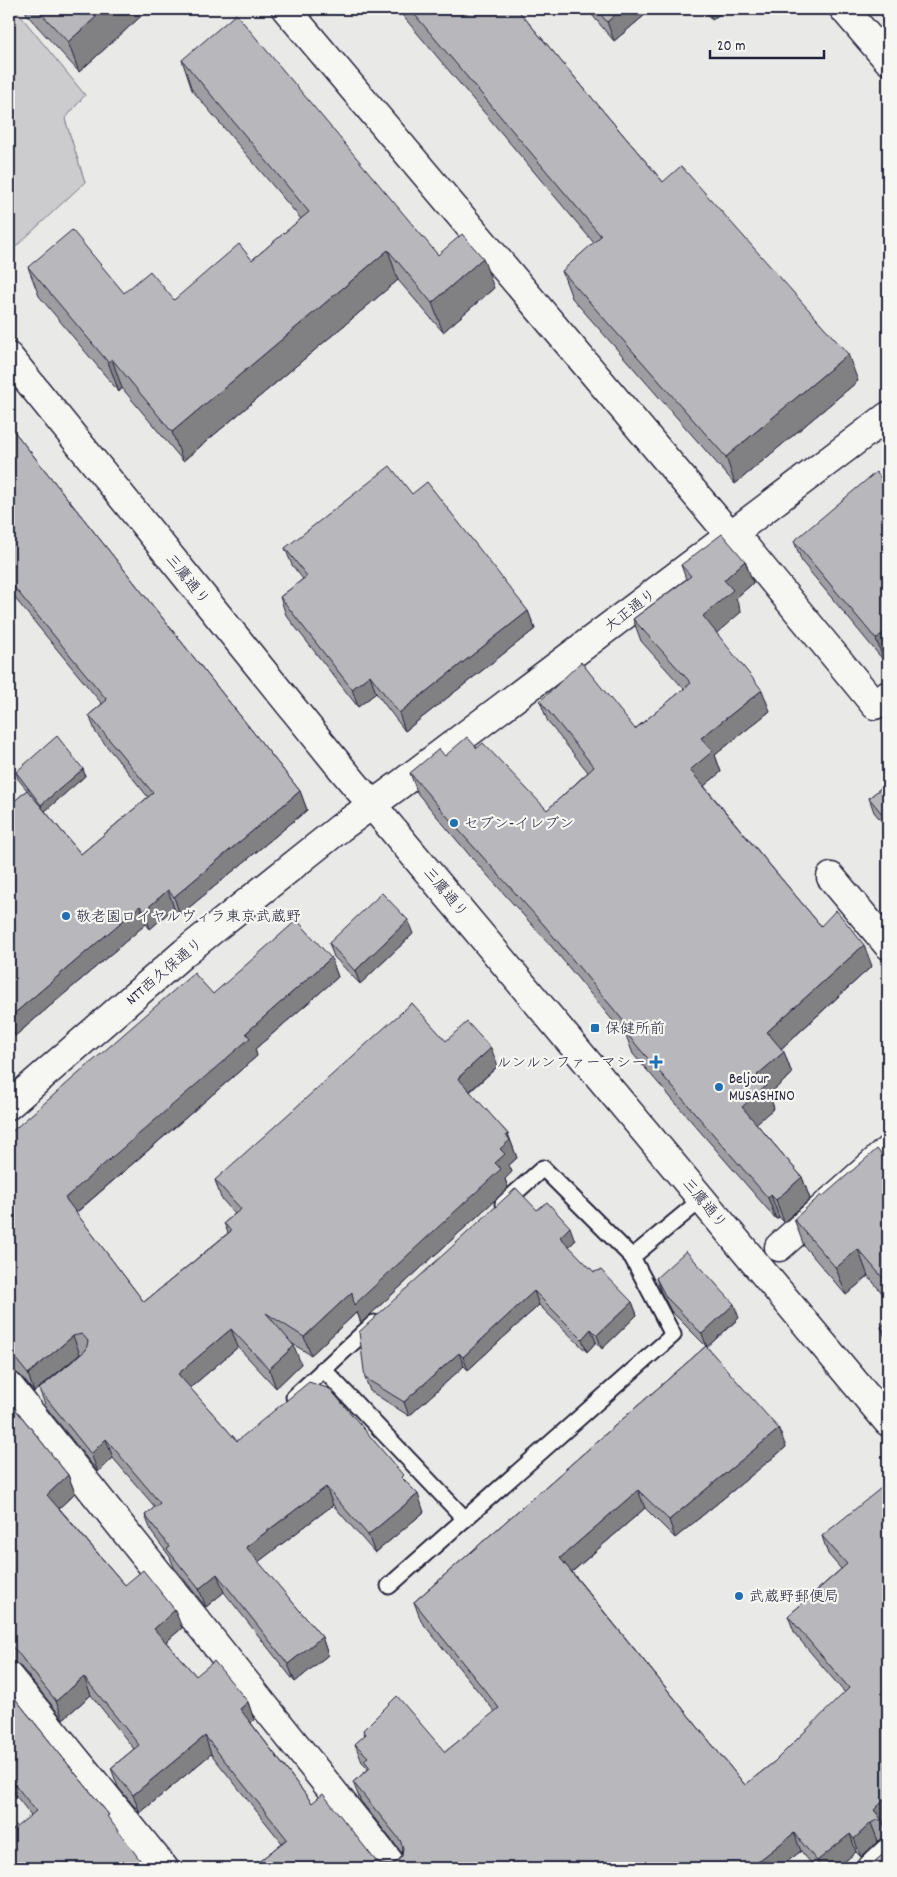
<svg xmlns="http://www.w3.org/2000/svg" width="897" height="1877" font-family="Dekko,'Klee One',sans-serif">
  <style>
    .green { fill: #ccccce; stroke: #777784 }
    .lines { fill: none; stroke-linecap: round; stroke-linejoin: round }
    .service-casing { stroke: #22223b; stroke-width: 19 }
    .minor-casing { stroke: #22223b; stroke-width: 31 }
    .secondary-casing { stroke: #22223b; stroke-width: 31 }
    .service { stroke: #f6f6f2; stroke-width: 15 }
    .minor { stroke: #f6f6f2; stroke-width: 28 }
    .secondary { stroke: #f6f6f2; stroke-width: 28 }
    .wall { fill: #9e9ea2; stroke: #22223b }
    .shaded-wall { fill: #818184; stroke: #22223b }
    .building { fill: #b8b8bc; stroke: #22223b }
    .poi-dot { fill: #1f6fb2; stroke: #f6f6f2; stroke-width: 2 }
    .labels { text-anchor: middle; stroke-width: 4.5; stroke-linejoin: round; paint-order: stroke }
    .street-label { font-size: 15px; fill: #22223b; stroke: #f6f6f2 }
    .poi-label { font-size: 15px; fill: #22223b; stroke: #f6f6f2; text-anchor: start }
  </style>
  <rect width="100%" height="100%" fill="#e9e9e7"/>
  <filter id="ink" filterUnits="userSpaceOnUse"><feTurbulence type="fractalNoise" baseFrequency=".02" numOctaves="2"/><feDisplacementMap in="SourceGraphic" scale="10" xChannelSelector="R" yChannelSelector="G"/><feConvolveMatrix kernelMatrix="1 2 1 2 8 2 1 2 1" color-interpolation-filters="sRGB"/></filter>
  <g filter="url(#ink)">
    <!-- green -->
    <path class="green" d="M9,9H15L85,95L65,119L85,182L9,253Z"/>
    <g class="lines">
      <!-- service casing -->
      <g class="service-casing">
        <g id="service">
          <path d="M632,1257L702,1199"/>
          <path d="M323,1369L465,1519"/>
          <path d="M294,1397L374,1323"/>
          <path d="M389,1586L673,1335L632,1257L543,1168L503,1204"/>
        </g>
      </g>
      <!-- minor casing -->
      <g class="minor-casing">
        <g id="minor">
          <path d="M286,9L719,522L746,548L875,705L888,695"/>
          <path d="M844,9L888,60"/>
          <path d="M831,877L888,945"/>
          <path d="M9,1105L185,952L340,828L398,786L888,416"/>
          <path d="M779,1247L888,1150"/>
          <path d="M9,1386L394,1868"/>
          <path d="M9,1677L164,1868"/>
          <path d="M872,1868L888,1853"/>
        </g>
      </g>
      <!-- secondary casing -->
      <g class="secondary-casing">
        <path id="secondary" d="M9,357L342,769L888,1422"/>
      </g>
      <!-- service -->
      <use href="#service" class="service"/>
      <!-- minor -->
      <use href="#minor" class="minor"/>
      <!-- secondary -->
      <use href="#secondary" class="secondary"/>
    </g>
    <!-- wall -->
    <g class="wall">
      <path d="M25,9H149L79,72L27,15Z"/>
      <path d="M397,9H517L663,182L858,381L735,484L572,298L562,271L594,243Z"/>
      <path d="M587,9H652L614,41Z"/>
      <path d="M703,9H726L712,20Z"/>
      <path d="M182,60L438,255L494,288L443,332L398,280L183,461L122,388L119,392L39,296L28,267L124,293L174,300L252,260L301,219L192,90Z"/>
      <path d="M9,425L300,791L307,810L180,915L174,908L150,929L146,924L15,1036L11,1033L9,1035V806L27,790L18,779L16,772L83,769L85,776L45,811L81,854L148,797L96,733L89,715L102,704L9,591Z"/>
      <path d="M888,487V658L884,661L802,562L794,541Z"/>
      <path d="M412,494L528,611L535,629L405,731L376,693L358,707L286,615L280,597L303,579L292,565L285,548Z"/>
      <path d="M745,561L753,583L736,598L741,612L716,633L770,711L715,755L721,772L704,786L821,926L872,966L781,1049L784,1052L792,1074L769,1094L774,1108L756,1123L802,1177L810,1199L784,1222L779,1217L776,1219L633,1054L627,1038L552,947L471,857L418,794L410,773L445,756L477,748L547,810L588,772L548,722L540,701L635,729L684,689L641,641L633,619L686,579L681,565Z"/>
      <path d="M888,782V829L874,812L869,798Z"/>
      <path d="M413,934L360,984L334,957L329,943Z"/>
      <path d="M331,958L338,977L255,1049L257,1056L76,1213L144,1302L228,1233L224,1223L235,1214L221,1198L215,1180L446,1041L498,1066L470,1092L508,1134L517,1158L509,1165L512,1172L505,1179L508,1188L361,1323L357,1312L311,1355L291,1343L301,1364L276,1388L238,1347L190,1388L237,1441L405,1480L424,1512L375,1553L333,1505L258,1562L322,1637L328,1655L295,1682L224,1592L206,1607L174,1567L170,1557L152,1533L145,1515L155,1507L113,1458L98,1472L46,1407L39,1389L81,1354L34,1392L21,1376L14,1371H9V1134L213,994Z"/>
      <path d="M888,1162V1300L868,1276L846,1295L804,1246L794,1219L822,1197Z"/>
      <path d="M537,1210L575,1241L569,1247L594,1272L632,1302L637,1315L602,1349L596,1342L587,1352L539,1305L468,1370L464,1366L409,1416L370,1391L365,1378Z"/>
      <path d="M656,1278L739,1318L707,1347L786,1447L675,1538L645,1508L572,1572L745,1785L774,1762L845,1693L795,1634L788,1616L841,1569L828,1554L822,1536L888,1487V1820L884,1825L888,1838H884L878,1841L861,1857L856,1852L837,1868H815L801,1851L779,1868H251L282,1843L211,1754L140,1813L118,1787L111,1768L134,1749L91,1695L63,1719L21,1667L15,1663L9,1662V1401L68,1475L75,1493L59,1508L125,1585L182,1628L166,1642L196,1676L248,1702L254,1720L251,1723L312,1803L375,1860L382,1864L390,1865L397,1862L402,1856V1853L360,1800L353,1782L368,1770L367,1767L362,1762L355,1744L365,1736L363,1730L445,1752L495,1712L421,1621L414,1602L706,1346L671,1311L661,1292Z"/>
      <path d="M888,1304V1319L884,1308Z"/>
      <path d="M888,1321V1346L881,1327Z"/>
      <path d="M9,1691L109,1815H31L9,1787Z"/>
    </g>
    <!-- shaded-wall -->
    <g class="shaded-wall">
      <path d="M105,9H149L79,72L68,42Z"/>
      <path d="M622,9H652L614,41L607,22Z"/>
      <path d="M708,9H726L712,20Z"/>
      <path d="M388,250L398,280L183,461L172,432Z"/>
      <path d="M483,258L494,288L443,332L432,303Z"/>
      <path d="M848,354L858,381L735,484L726,457Z"/>
      <path d="M112,359L122,388L119,392L108,362Z"/>
      <path d="M745,561L753,583L736,598L741,612L711,638L703,616L724,580Z"/>
      <path d="M528,611L535,629L405,731L399,713Z"/>
      <path d="M888,629V658L884,661L876,639Z"/>
      <path d="M370,675L376,693L358,707L352,689Z"/>
      <path d="M762,690L770,711L715,755L721,772L698,791L690,770L701,738Z"/>
      <path d="M83,769L85,776L44,812L41,805Z"/>
      <path d="M300,791L307,810L180,915L174,897Z"/>
      <path d="M168,890L174,908L150,929L144,911Z"/>
      <path d="M140,906L146,924L15,1036L9,1020V1018Z"/>
      <path d="M408,920L413,934L360,984L355,971Z"/>
      <path d="M864,945L872,966L775,1054L767,1032Z"/>
      <path d="M331,958L338,977L255,1049L257,1056L72,1216L65,1198L246,1033Z"/>
      <path d="M9,1027L11,1033L9,1035Z"/>
      <path d="M491,1048L498,1066L464,1096L458,1078Z"/>
      <path d="M784,1052L792,1074L769,1094L774,1108L750,1129L742,1107L757,1075Z"/>
      <path d="M508,1134L517,1158L509,1165L512,1172L505,1179L508,1188L361,1323L357,1312L311,1355L304,1337L352,1292L495,1163L500,1149L506,1135Z"/>
      <path d="M802,1177L810,1199L784,1222L776,1200Z"/>
      <path d="M771,1195L779,1217L776,1219L768,1198Z"/>
      <path d="M570,1227L575,1241L565,1250L560,1237Z"/>
      <path d="M858,1249L868,1276L846,1295L836,1268Z"/>
      <path d="M534,1291L539,1305L468,1370L463,1357Z"/>
      <path d="M632,1302L637,1315L602,1349L597,1335Z"/>
      <path d="M734,1304L739,1318L707,1347L702,1334Z"/>
      <path d="M231,1329L238,1347L184,1393L178,1374Z"/>
      <path d="M591,1329L596,1342L587,1352L582,1339Z"/>
      <path d="M73,1336L80,1354L34,1392L28,1374Z"/>
      <path d="M294,1346L301,1364L276,1388L269,1369Z"/>
      <path d="M459,1353L464,1366L409,1416L404,1402Z"/>
      <path d="M779,1429L786,1447L675,1538L669,1520Z"/>
      <path d="M106,1439L113,1458L98,1472L91,1454Z"/>
      <path d="M68,1475L75,1493L54,1513L47,1495Z"/>
      <path d="M326,1487L333,1505L253,1566L246,1547Z"/>
      <path d="M638,1490L645,1508L567,1576L560,1558Z"/>
      <path d="M418,1494L424,1512L375,1553L368,1535Z"/>
      <path d="M217,1574L224,1592L206,1607L199,1589Z"/>
      <path d="M175,1610L182,1628L160,1647L154,1629Z"/>
      <path d="M322,1637L328,1655L295,1682L288,1664Z"/>
      <path d="M84,1677L91,1695L63,1719L56,1701Z"/>
      <path d="M248,1702L254,1720L247,1727L240,1709Z"/>
      <path d="M205,1736L211,1754L140,1813L133,1795Z"/>
      <path d="M888,1796V1820L884,1825L882,1820L874,1810Z"/>
      <path d="M871,1823L878,1841L861,1857L854,1839Z"/>
      <path d="M794,1833L801,1851L779,1868H750Z"/>
      <path d="M850,1834L856,1852L837,1868H820L817,1861Z"/>
    </g>
    <!-- building -->
    <g class="building">
      <path d="M37,9H105L68,42Z"/>
      <path d="M410,9H517L663,182L681,166L848,354L726,457L562,271L601,236Z"/>
      <path d="M596,9H622L607,22Z"/>
      <path d="M236,14L438,255L462,234L483,258L432,303L388,250L172,432L112,359L108,362L28,267L72,230L124,293L150,271L174,300L239,244L252,260L309,212L182,60Z"/>
      <path d="M9,425L300,791L174,897L168,890L144,911L140,906L9,1018V806L27,790L81,854L153,793L89,715L107,700L9,581Z"/>
      <path d="M390,466L412,494L427,482L528,611L399,713L370,675L352,689L280,597L307,576L285,548Z"/>
      <path d="M876,472L888,487V629L876,639L794,541Z"/>
      <path d="M722,534L745,561L724,580L733,590L703,616L762,690L701,738L713,751L690,770L821,926L836,910L864,945L767,1032L784,1052L757,1075L766,1086L742,1107L802,1177L776,1200L771,1195L768,1198L626,1033L630,1029L544,925L463,835L410,773L439,749L445,756L467,737L477,748L483,743L547,810L594,767L540,701L581,662L635,729L691,683L633,619L691,576L681,565Z"/>
      <path d="M57,736L83,769L41,805L16,772Z"/>
      <path d="M888,782V821L869,798Z"/>
      <path d="M382,893L408,920L355,971L329,943Z"/>
      <path d="M297,920L331,958L246,1033L250,1038L65,1198L144,1302L231,1231L224,1223L241,1209L215,1180L412,1003L446,1041L467,1022L491,1048L458,1078L508,1134L506,1135L510,1140L500,1149L505,1154L495,1163L501,1169L354,1305L352,1292L304,1337L266,1313L294,1346L269,1369L231,1329L178,1374L237,1441L309,1382L330,1389L403,1475L401,1477L418,1494L368,1535L326,1487L246,1547L322,1637L288,1664L217,1574L199,1589L167,1549L170,1547L145,1515L160,1503L106,1439L91,1454L39,1389L86,1350L88,1341L82,1334L73,1336L28,1374L15,1358L9,1354V1134L194,973L213,994Z"/>
      <path d="M877,1149L888,1162V1284L858,1249L836,1268L794,1219L821,1195L822,1197Z"/>
      <path d="M516,1188L537,1210L547,1202L570,1227L560,1237L594,1272L601,1270L632,1302L597,1335L591,1329L582,1339L534,1291L463,1357L459,1353L404,1402L365,1378L359,1332Z"/>
      <path d="M686,1251L734,1304L702,1334L666,1297L656,1278Z"/>
      <path d="M888,1304V1313L884,1308Z"/>
      <path d="M888,1321V1335L881,1327Z"/>
      <path d="M706,1346L779,1429L669,1520L638,1490L560,1558L745,1785L774,1762L849,1688L788,1616L847,1564L822,1536L886,1484L888,1487V1796L874,1810L882,1820H877L871,1823L854,1839L850,1834L817,1861L794,1833L750,1868H251L287,1839L205,1736L133,1795L111,1768L139,1745L84,1677L56,1701L15,1649L9,1645V1401L68,1475L47,1495L125,1585L143,1570L175,1610L154,1629L196,1676L214,1661L248,1702L240,1709L312,1803L323,1794L375,1860L382,1864L390,1865L397,1862L402,1856L403,1848L400,1840L353,1782L370,1768L364,1760L368,1757L355,1744L366,1734L363,1730L397,1696L445,1752L499,1708L414,1602Z"/>
      <path d="M9,1691L109,1815L107,1816L146,1868H9V1833L36,1811L9,1777Z"/>
      <path d="M888,1850V1868H878L873,1863Z"/>
    </g>
  </g>
  <!-- markers -->
  <g class="poi-dot">
    <circle cx="454" cy="823" r="5"/>
    <circle cx="66" cy="916" r="5"/>
    <rect x="590" y="1023" width="10" height="10" rx="2.5"/>
    <path d="M653.5 1054.5h5v5h5v5h-5v5h-5v-5h-5v-5h5z"/>
    <circle cx="719" cy="1087" r="5"/>
    <circle cx="739" cy="1596" r="5"/>
  </g>
  <g class="labels">
    <!-- street labels -->
    <g class="street-label">
      <text transform="translate(188 579) rotate(51)" y="5">三鷹通り</text>
      <text transform="translate(630 610) rotate(-37)" y="5">大正通り</text>
      <text transform="translate(446 892) rotate(50)" y="5">三鷹通り</text>
      <text transform="translate(164 971) rotate(-40)" y="5">NTT西久保通り</text>
      <text transform="translate(705 1203) rotate(50)" y="5">三鷹通り</text>
    </g>
    <!-- poi labels -->
    <g class="poi-label">
      <text x="464" y="828">セブン-イレブン</text>
      <text x="76" y="921">敬老園ロイヤルヴィラ東京武蔵野</text>
      <text x="605" y="1033">保健所前</text>
      <text x="646" y="1067" text-anchor="end">ルンルンファーマシー</text>
      <text x="729" y="1083">Beljour<tspan x="729" dy="17">MUSASHINO</tspan></text>
      <text x="749" y="1601">武蔵野郵便局</text>
    </g>
  </g>
  <!-- margin -->
  <rect width="897" height="1877" fill="none" stroke="#f6f6f2" stroke-width="30"/>
  <rect x="15" y="15" width="867" height="1847" fill="none" stroke="#22223b" stroke-width="2" filter="url(#ink)"/>
  <!-- scale -->
  <path d="M710 50v8h114v-8" fill="none" stroke="#22223b" stroke-width="2.5"/>
  <text x="717" y="50" font-size="15" fill="#22223b" stroke="#f6f6f2" stroke-width="4" paint-order="stroke">20 m</text>
</svg>
